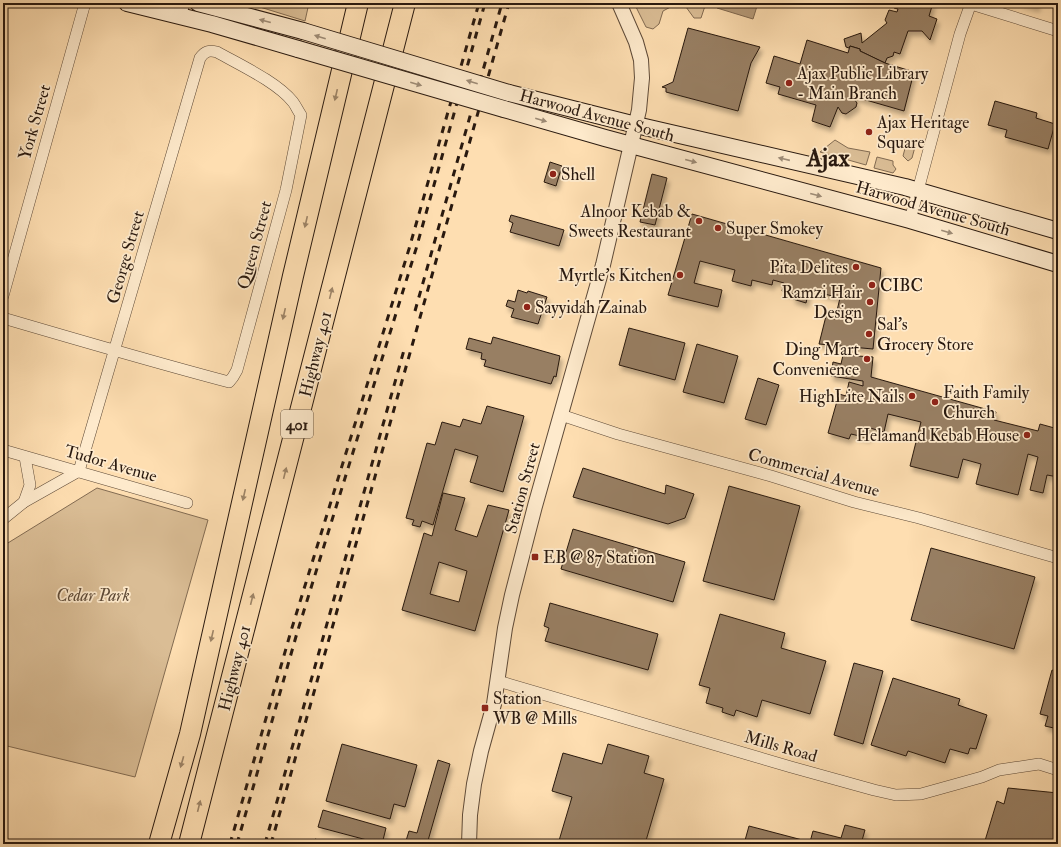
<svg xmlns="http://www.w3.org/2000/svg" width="1061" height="847" font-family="'IM FELL Double Pica',serif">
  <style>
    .green { fill: #dabd95; stroke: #826b52 }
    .water { fill: #b69b7a; stroke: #7e674f }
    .building { fill: #987f63; stroke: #29190f; fill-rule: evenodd; filter: url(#shadow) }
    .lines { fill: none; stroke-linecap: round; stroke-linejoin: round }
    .minor-casing { stroke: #5e4a38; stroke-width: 12 }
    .tertiary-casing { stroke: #5e4a38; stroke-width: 16 }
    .secondary-casing { stroke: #29190f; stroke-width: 18 }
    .motorway-casing { stroke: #29190f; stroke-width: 22 }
    .minor { stroke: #feeacc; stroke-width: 11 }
    .tertiary { stroke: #feeacc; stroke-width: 14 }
    .secondary { stroke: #feeacc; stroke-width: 16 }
    .motorway { stroke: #fedeb1; stroke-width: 20 }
    .rail { stroke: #29190f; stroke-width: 3; stroke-dasharray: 7 7; stroke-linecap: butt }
    .secondary-bridge-casing { stroke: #29190f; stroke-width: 18; stroke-linecap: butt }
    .secondary-bridge { stroke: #feeacc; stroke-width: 16 }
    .oneway { fill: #9e8c77 }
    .oneway2 { fill: #9e8568 }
    .poi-dot { fill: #8f2418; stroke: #feeacc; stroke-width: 1.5 }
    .labels { text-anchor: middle; stroke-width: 3.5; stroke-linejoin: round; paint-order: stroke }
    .shield { fill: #feeacc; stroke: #695848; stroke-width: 1 }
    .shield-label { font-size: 16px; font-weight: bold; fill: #29190f }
    .poi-label { font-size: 17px; fill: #29190f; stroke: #feeacc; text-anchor: start }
    .street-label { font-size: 17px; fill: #29190f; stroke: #feeacc }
    .park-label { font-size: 17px; font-style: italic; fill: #5e4a37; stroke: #feeacc }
    .town-label { font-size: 25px; font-weight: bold; fill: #29190f; stroke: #feeacc }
  </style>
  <defs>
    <filter id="shadow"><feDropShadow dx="2.5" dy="4.5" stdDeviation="2" flood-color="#0004"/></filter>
  </defs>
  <rect width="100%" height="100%" fill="#fedeb1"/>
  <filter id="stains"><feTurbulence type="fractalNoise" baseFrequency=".005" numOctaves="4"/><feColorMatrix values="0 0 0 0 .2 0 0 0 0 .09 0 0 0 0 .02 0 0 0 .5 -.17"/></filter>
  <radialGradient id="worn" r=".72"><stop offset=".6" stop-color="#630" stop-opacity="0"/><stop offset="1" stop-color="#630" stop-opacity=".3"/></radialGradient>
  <!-- green -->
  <g class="green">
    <path d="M247,3H309L305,21Z"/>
    <path d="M634,3H706L701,18H694L686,7L678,3L663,11L659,24L653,29L646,27Z"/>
    <path d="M835,140L848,148L870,152L866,165L820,152Z"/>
    <path d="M907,141L916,143L912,158L908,161L903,156Z"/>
    <path d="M877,157L893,161V165L896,169L893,173L874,168Z"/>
    <path d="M97,488L208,520L135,777L3,745V546Z"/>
  </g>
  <!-- water -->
  <path class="water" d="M719,3H758L753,19L717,8Z"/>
  <!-- building -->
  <g class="building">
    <path d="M895,3H933L929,16L937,19L930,40L922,31H908L900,54L894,52L893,56L887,58L885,63L860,51V49L850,46L849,48L846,47L844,39L861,33L862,43L887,23L885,20L889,10L897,12L898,9L894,8Z"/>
    <path d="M1020,3H1038L1037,7Z"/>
    <path d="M688,28L760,47L751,63L738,111L666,92V88L662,87L673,82Z"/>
    <path d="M807,40L848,53L850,46L860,49V51L885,63L914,72L904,111L852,96L857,103L856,107L846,114L842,113L838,107L830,127L812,121L816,105L778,94L780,87L766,83L774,56L800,64Z"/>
    <path d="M995,101L1037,113L1036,118L1055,124L1048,149L1005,137L1007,130L988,125Z"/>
    <path d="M550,162L562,166L556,186L544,182Z"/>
    <path d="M652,174L667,178L655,225L640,222Z"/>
    <path d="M692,214L881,268L873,349L819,344L826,316L835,319L840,298L809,290L806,303L793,299L794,294L782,291L784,283L773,280L772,285L752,280L751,286L732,281L735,270L700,261L694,283L722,290L718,307L668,295Z"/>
    <path d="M511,215L564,230L559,246L510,232L513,223L509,221Z"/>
    <path d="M518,290L527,293L528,291L547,297L538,324L511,317L514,309L506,306L508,300L515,302Z"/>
    <path d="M629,328L685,343L675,380L619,365Z"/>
    <path d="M493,337L560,356L556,377L554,376L551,384L484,366L486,360L481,359L482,353L466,349L469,338L491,344Z"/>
    <path d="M697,344L738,356L724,403L683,392Z"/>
    <path d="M843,355L873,357L871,377L996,412L994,420L1038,431L1040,424L1058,429V477L1047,475L1043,493L1030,490L1038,457L1028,454L1018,495L976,484L981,464L963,459L958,478L910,466L921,422L888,414L884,432L870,428L868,438L851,434L849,439L828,433L839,394L846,396L849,382L863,386V381L831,376L833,362L841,364Z"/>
    <path d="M758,378L779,385L766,425L745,419Z"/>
    <path d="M487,406L524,416L503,492L470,482L478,456L455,449L433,525L422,521L420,527L412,525L414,520L406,518L427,443L435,445L442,422L460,427L463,419L481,424Z"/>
    <path d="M583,468L665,494L666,485L694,494L685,518L668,524L573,497Z"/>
    <path d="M729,486L800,506L774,600L703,581Z"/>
    <path d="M443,493L465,498L455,530L477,537L488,505L509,510L475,631L402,610L424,533L432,536ZM439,562L467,571L459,602L430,594Z"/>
    <path d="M573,529L685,562L673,602L561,569Z"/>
    <path d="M931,548L1035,577L1014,649L911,620Z"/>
    <path d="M550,603L658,634L648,670L545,641L549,628L544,626Z"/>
    <path d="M720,614L785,633L781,648L826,661L810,714L762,700L757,717L736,710L734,716L722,712L723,708L706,703L710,688L699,685Z"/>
    <path d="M854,663L883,671L863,744L834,735Z"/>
    <path d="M1052,670L1058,672V729L1045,726L1048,716L1040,714Z"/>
    <path d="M893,678L960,699L958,705L987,715L976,749L970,748L968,754L950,749L945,763L908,751L906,756L871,745Z"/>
    <path d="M342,744L417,765L405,807L394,804L390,819L326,801Z"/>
    <path d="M608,744L649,756L644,773L664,779L645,844H558L572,797L552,791L563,753L602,764Z"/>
    <path d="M438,760L450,764L427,844H405L409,831L417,833Z"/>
    <path d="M1008,788L1058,793V844H984L997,801L1004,804Z"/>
    <path d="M323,810L386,828L382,844L318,827Z"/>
    <path d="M845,825L865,830L861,844H744L749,826L810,842L813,831L841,838Z"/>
    <path d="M315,839L332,844H313Z"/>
  </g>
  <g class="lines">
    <!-- minor casing -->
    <g class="minor-casing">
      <g id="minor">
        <path d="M971,4L1058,31"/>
        <path d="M180,17L184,3"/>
        <path d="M910,220L960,34L971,3"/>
        <path d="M3,296L85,3"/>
        <path d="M3,318C78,340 153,362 229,382L233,377L237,370L286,190L301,115C298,111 296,106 293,102C277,82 240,65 217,52C209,50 205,51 200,58L79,471"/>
        <path d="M561,415L618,434L771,476L854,502L919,518L1058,558"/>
        <path d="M3,450L187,503"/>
        <path d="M24,502L30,485L25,457"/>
        <path d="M3,519L24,502L79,471"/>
        <path d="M498,681L791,767L874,790L896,795L921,794L982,777L999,770L1039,764L1058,770"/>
      </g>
    </g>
    <!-- tertiary casing -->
    <g class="tertiary-casing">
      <path id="tertiary" d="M469,844L470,815L474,784L481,751L494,704L505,628L512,595L535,506L603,265L639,110L642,78L641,60L636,42L619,3"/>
    </g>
    <!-- secondary casing -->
    <g class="secondary-casing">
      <g id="secondary">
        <path d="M127,3L212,24L298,49"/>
        <path d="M198,3L303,31"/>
        <path d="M509,93L636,125L905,187L1058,231"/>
        <path d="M504,109L605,138L910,220L1058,264"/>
      </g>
    </g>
    <!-- motorway casing -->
    <g class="motorway-casing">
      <g id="motorway">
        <path d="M159,844L190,734L293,276L358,3"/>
        <path d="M189,844L405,3"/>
      </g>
    </g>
    <!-- minor -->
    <use href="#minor" class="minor"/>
    <!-- tertiary -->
    <use href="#tertiary" class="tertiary"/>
    <!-- secondary -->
    <use href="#secondary" class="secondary"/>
    <!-- motorway -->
    <use href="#motorway" class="motorway"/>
    <!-- rail -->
    <g class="rail">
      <path d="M415,311L502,3"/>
      <path d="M230,844L291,631L409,249L479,3"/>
      <path d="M237,844L297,633L416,249L485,3"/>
      <path d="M265,844L404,350"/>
      <path d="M271,844L509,3"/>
    </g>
    <!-- secondary-bridge casing -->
    <g class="secondary-bridge-casing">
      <g id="secondary-bridge">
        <path d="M303,31L509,93"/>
        <path d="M298,49L504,109"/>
      </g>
    </g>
    <!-- secondary-bridge -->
    <use href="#secondary-bridge" class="secondary-bridge"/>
  </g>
  <!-- one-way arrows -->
  <defs><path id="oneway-solid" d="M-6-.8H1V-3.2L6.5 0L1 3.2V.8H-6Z"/></defs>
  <g class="oneway">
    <use href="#oneway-solid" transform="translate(265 21) rotate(-165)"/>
    <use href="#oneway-solid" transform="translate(320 37) rotate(-163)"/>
    <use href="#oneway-solid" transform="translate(472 82) rotate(-163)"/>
    <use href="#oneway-solid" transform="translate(416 84) rotate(16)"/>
    <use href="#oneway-solid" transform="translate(541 120) rotate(16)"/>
    <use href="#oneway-solid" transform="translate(784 159) rotate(-167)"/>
    <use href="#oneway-solid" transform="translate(691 161) rotate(15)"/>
    <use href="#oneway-solid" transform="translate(816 195) rotate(15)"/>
    <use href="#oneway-solid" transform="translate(947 232) rotate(16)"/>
  </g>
  <g class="oneway2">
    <use href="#oneway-solid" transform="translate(336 95) rotate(103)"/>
    <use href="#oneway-solid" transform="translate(306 222) rotate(103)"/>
    <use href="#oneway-solid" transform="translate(331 293) rotate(-76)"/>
    <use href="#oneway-solid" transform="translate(284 314) rotate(103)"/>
    <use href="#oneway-solid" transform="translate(285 473) rotate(-76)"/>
    <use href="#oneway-solid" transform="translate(244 495) rotate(103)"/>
    <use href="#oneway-solid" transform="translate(252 599) rotate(-76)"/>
    <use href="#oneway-solid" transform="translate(212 636) rotate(103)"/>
    <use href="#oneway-solid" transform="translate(182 762) rotate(106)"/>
    <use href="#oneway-solid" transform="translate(199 806) rotate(-76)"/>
  </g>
  <!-- markers -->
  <g class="poi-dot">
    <circle cx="789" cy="83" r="4"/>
    <circle cx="869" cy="132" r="4"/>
    <circle cx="553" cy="174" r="4"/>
    <circle cx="699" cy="221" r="4"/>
    <circle cx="718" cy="228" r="4"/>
    <circle cx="856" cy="267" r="4"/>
    <circle cx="680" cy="275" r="4"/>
    <circle cx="872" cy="285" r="4"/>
    <circle cx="870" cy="302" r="4"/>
    <circle cx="527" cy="307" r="4"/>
    <circle cx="869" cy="334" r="4"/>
    <circle cx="867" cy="359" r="4"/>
    <circle cx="912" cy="396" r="4"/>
    <circle cx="935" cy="402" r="4"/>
    <circle cx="1027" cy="435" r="4"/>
    <rect x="531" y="553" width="8" height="8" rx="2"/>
    <rect x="481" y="704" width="8" height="8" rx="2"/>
  </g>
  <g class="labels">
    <!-- shield labels -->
    <rect class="shield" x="281" y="410" width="32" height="28" rx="3"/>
    <g class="shield-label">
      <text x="297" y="430">401</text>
    </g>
    <!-- poi labels -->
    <g class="poi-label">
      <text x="797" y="79">Ajax Public Library<tspan x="797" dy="20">- Main Branch</tspan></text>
      <text x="877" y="128">Ajax Heritage<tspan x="877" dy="20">Square</tspan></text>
      <text x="561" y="180">Shell</text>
      <text x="691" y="217" text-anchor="end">Alnoor Kebab &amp;<tspan x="691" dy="20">Sweets Restaurant</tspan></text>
      <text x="726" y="234">Super Smokey</text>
      <text x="848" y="273" text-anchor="end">Pita Delites</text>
      <text x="672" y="281" text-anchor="end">Myrtle's Kitchen</text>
      <text x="880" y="291">CIBC</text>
      <text x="862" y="298" text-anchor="end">Ramzi Hair<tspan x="862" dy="20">Design</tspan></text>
      <text x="535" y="313">Sayyidah Zainab</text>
      <text x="877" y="330">Sal's<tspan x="877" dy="20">Grocery Store</tspan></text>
      <text x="859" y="355" text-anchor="end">Ding Mart<tspan x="859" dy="20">Convenience</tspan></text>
      <text x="943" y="398">Faith Family<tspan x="943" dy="20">Church</tspan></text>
      <text x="904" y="402" text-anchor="end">HighLite Nails</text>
      <text x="1019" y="441" text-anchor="end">Helamand Kebab House</text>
      <text x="543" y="563">EB @ 87 Station</text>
      <text x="493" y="704">Station<tspan x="493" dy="20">WB @ Mills</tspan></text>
    </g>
    <!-- street labels -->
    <g class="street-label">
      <text transform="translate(597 115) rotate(15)" y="6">Harwood Avenue South</text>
      <text transform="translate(34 122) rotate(-74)" y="6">York Street</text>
      <text transform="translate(933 208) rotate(16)" y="6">Harwood Avenue South</text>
      <text transform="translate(254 245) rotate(-75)" y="6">Queen Street</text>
      <text transform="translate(125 257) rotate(-74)" y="6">George Street</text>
      <text transform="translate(315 354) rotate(-76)" y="6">Highway 401</text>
      <text transform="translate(111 463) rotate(16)" y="6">Tudor Avenue</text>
      <text transform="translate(814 472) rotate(16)" y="6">Commercial Avenue</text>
      <text transform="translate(522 488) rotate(-75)" y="6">Station Street</text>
      <text transform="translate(234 668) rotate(-76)" y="6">Highway 401</text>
      <text transform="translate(781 746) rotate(16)" y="6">Mills Road</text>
    </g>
    <!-- park labels -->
    <g class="park-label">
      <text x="93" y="601">Cedar Park</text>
    </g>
    <!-- town labels -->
    <g class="town-label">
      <text x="828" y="166">Ajax</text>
    </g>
  </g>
  <!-- margin -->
  <rect width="1061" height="847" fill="none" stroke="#fedeb1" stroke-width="16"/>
  <rect x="4" y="4" width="1053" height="839" fill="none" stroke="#29190f" stroke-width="2"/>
  <rect x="8" y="8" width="1045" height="831" fill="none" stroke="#29190f"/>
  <rect width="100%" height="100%" filter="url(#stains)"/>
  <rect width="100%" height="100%" fill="url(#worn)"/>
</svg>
